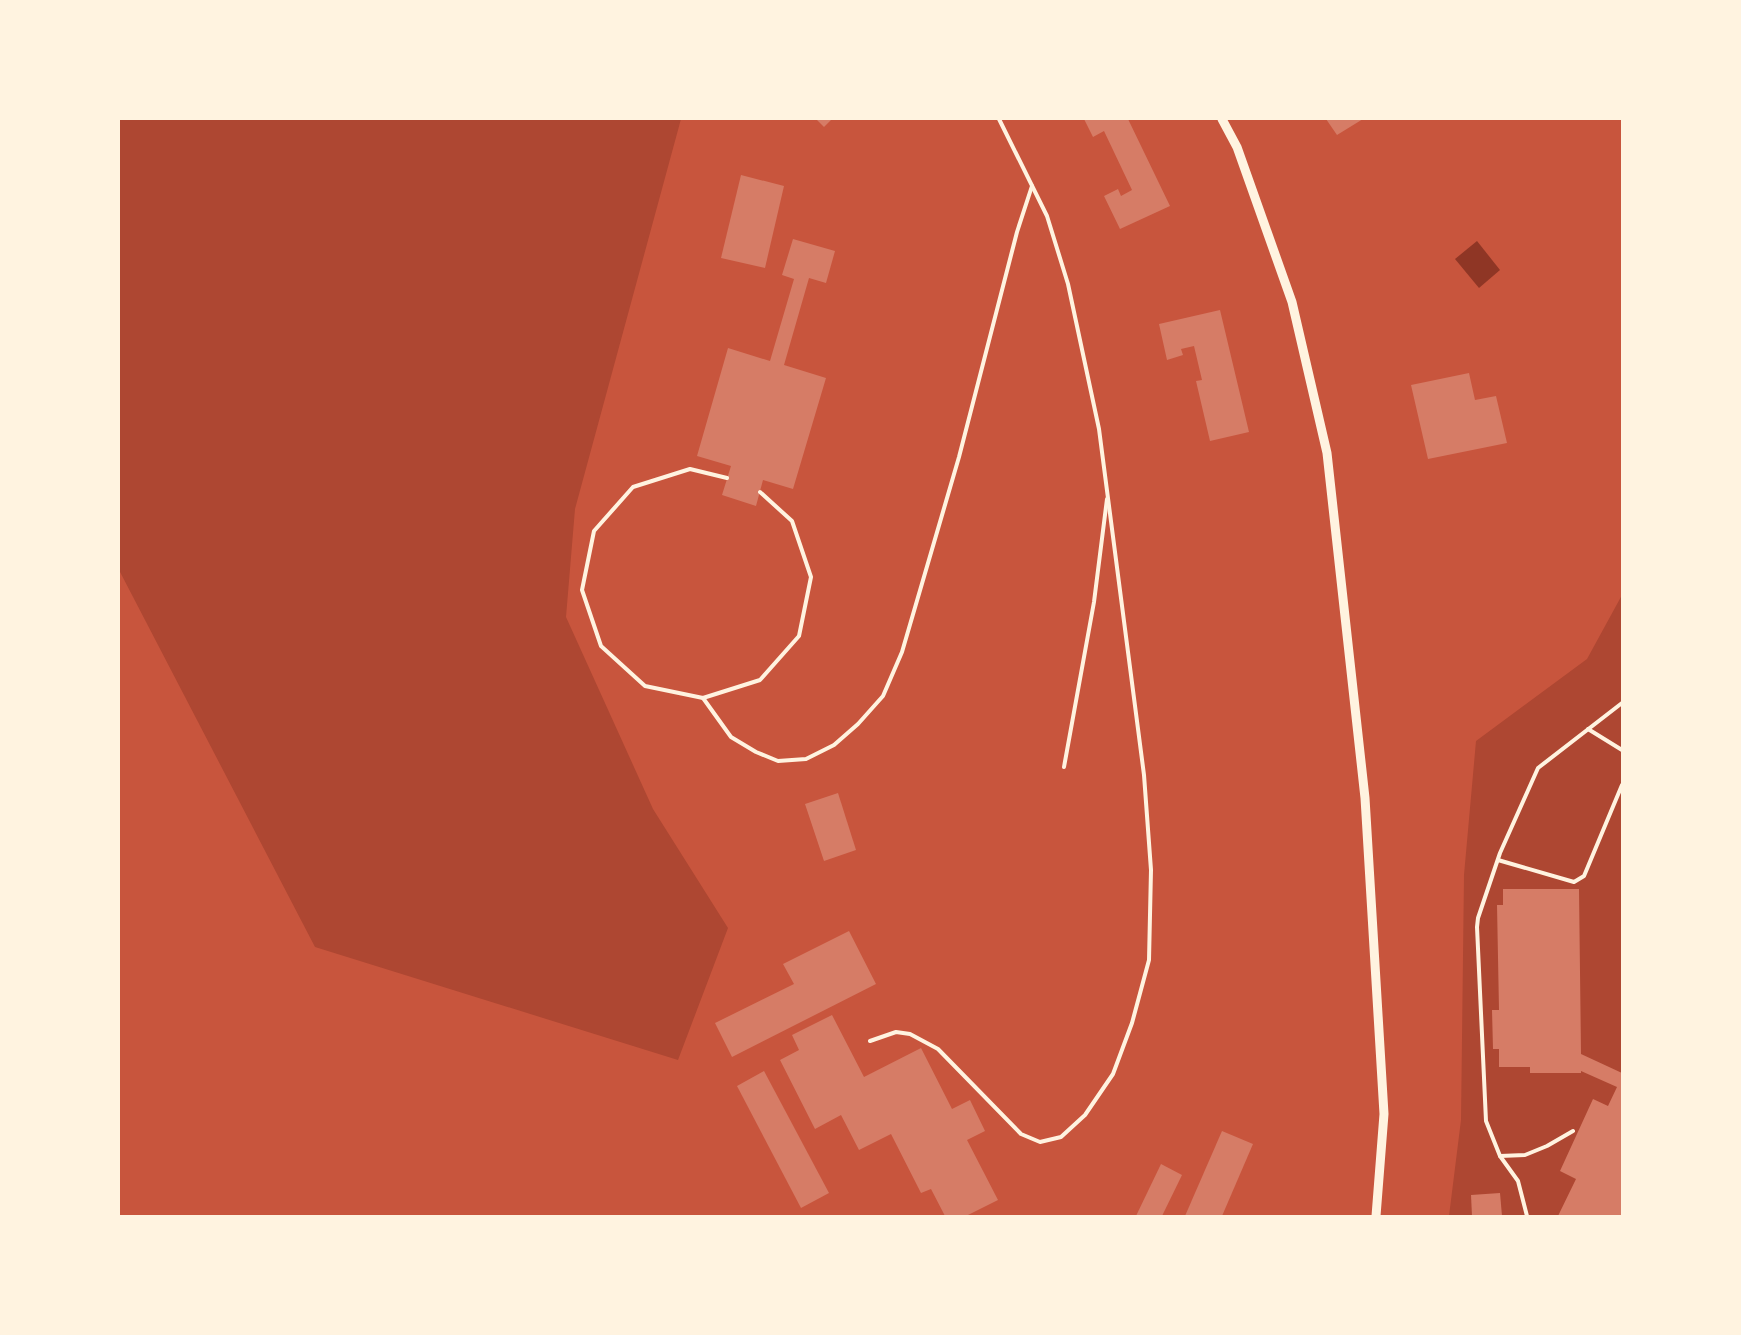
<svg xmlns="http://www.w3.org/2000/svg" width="1741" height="1335" font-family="'IBM Plex Serif',serif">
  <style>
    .green { fill: #ae4732 }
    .water { fill: #8f3625 }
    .building { fill: #d67c66 }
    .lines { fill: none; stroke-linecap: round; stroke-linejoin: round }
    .service { stroke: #fff3e0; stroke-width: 4 }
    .tertiary { stroke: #fff3e0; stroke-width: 9 }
  </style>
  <rect width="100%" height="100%" fill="#c8553d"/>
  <!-- green -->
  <g class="green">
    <path d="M119,119H681L575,509L566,617L653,809L728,928L678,1060L315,947L119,570Z"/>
    <path d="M1622,595V1216H1449L1461,1120L1464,875L1476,741L1587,659Z"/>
  </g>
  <!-- water -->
  <path class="water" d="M1477,241L1500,270L1479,288L1455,259Z"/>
  <!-- building -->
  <g class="building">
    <path d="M816,119H832L824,127Z"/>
    <path d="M1084,119H1128L1170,206L1120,229L1104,196L1118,189L1121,196L1132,190L1104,131L1093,137Z"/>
    <path d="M1326,119H1363L1337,135Z"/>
    <path d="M741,175L784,186L765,268L721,258Z"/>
    <path d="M793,239L835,251L826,283L809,278L784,365L826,378L793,489L763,480L756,506L722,495L731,466L697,456L728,348L770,361L794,279L782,275Z"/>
    <path d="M1220,310L1249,432L1210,441L1196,381L1202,380L1194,346L1181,349L1183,355L1167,360L1159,324Z"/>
    <path d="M1469,373L1475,400L1496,396L1507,443L1428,459L1411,385Z"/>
    <path d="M838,793L856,850L824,861L805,804Z"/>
    <path d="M1503,889H1579L1581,1054L1622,1073V1216H1558L1576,1179L1560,1171L1593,1099L1608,1106L1617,1087L1581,1071V1073H1530V1067H1499V1049H1493L1492,1010H1499L1497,905H1503Z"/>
    <path d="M849,931L876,984L732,1057L715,1023L794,984L783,964Z"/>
    <path d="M832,1015L864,1077L921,1048L952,1109L970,1100L985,1131L967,1140L998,1200L966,1216H945L931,1189L921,1193L891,1134L859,1150L841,1115L815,1129L780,1060L799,1050L792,1035Z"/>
    <path d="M764,1071L829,1193L801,1208L737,1086Z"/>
    <path d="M1222,1131L1253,1144L1222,1216H1185Z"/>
    <path d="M1161,1164L1182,1175L1162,1216H1136Z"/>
    <path d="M1500,1193L1502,1216H1472L1471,1195Z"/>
  </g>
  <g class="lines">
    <!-- service -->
    <g class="service">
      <path d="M727,478L690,469L633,487L594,531L582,590L601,646L645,686L703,698L760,680L799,636L811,577L792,521L760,492"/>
      <path d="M703,698L731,737L756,752L778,761L806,759L834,745L858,724L883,696L902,652L959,457L1017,232L1032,186"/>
      <path d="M1588,729L1622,750"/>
      <path d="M1064,767L1094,602L1107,499"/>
      <path d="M1498,860L1574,882L1584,876L1622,785"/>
      <path d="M870,1041L896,1032L910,1034L938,1049L1021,1134L1040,1142L1061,1137L1085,1115L1113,1074L1132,1023L1149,960L1151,870L1144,775L1099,429L1068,284L1047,216L999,119"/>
      <path d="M1500,1156L1525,1155L1547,1146L1573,1131"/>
      <path d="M1527,1216L1518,1181L1500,1156L1486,1121L1477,927L1478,918L1500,853L1538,768L1622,703"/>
    </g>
    <!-- tertiary -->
    <path class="tertiary" d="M1222,119L1237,147L1292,302L1327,453L1365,798L1384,1114L1376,1216"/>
  </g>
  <!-- border -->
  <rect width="1741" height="1335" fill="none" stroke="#fff3e0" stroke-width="240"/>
</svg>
